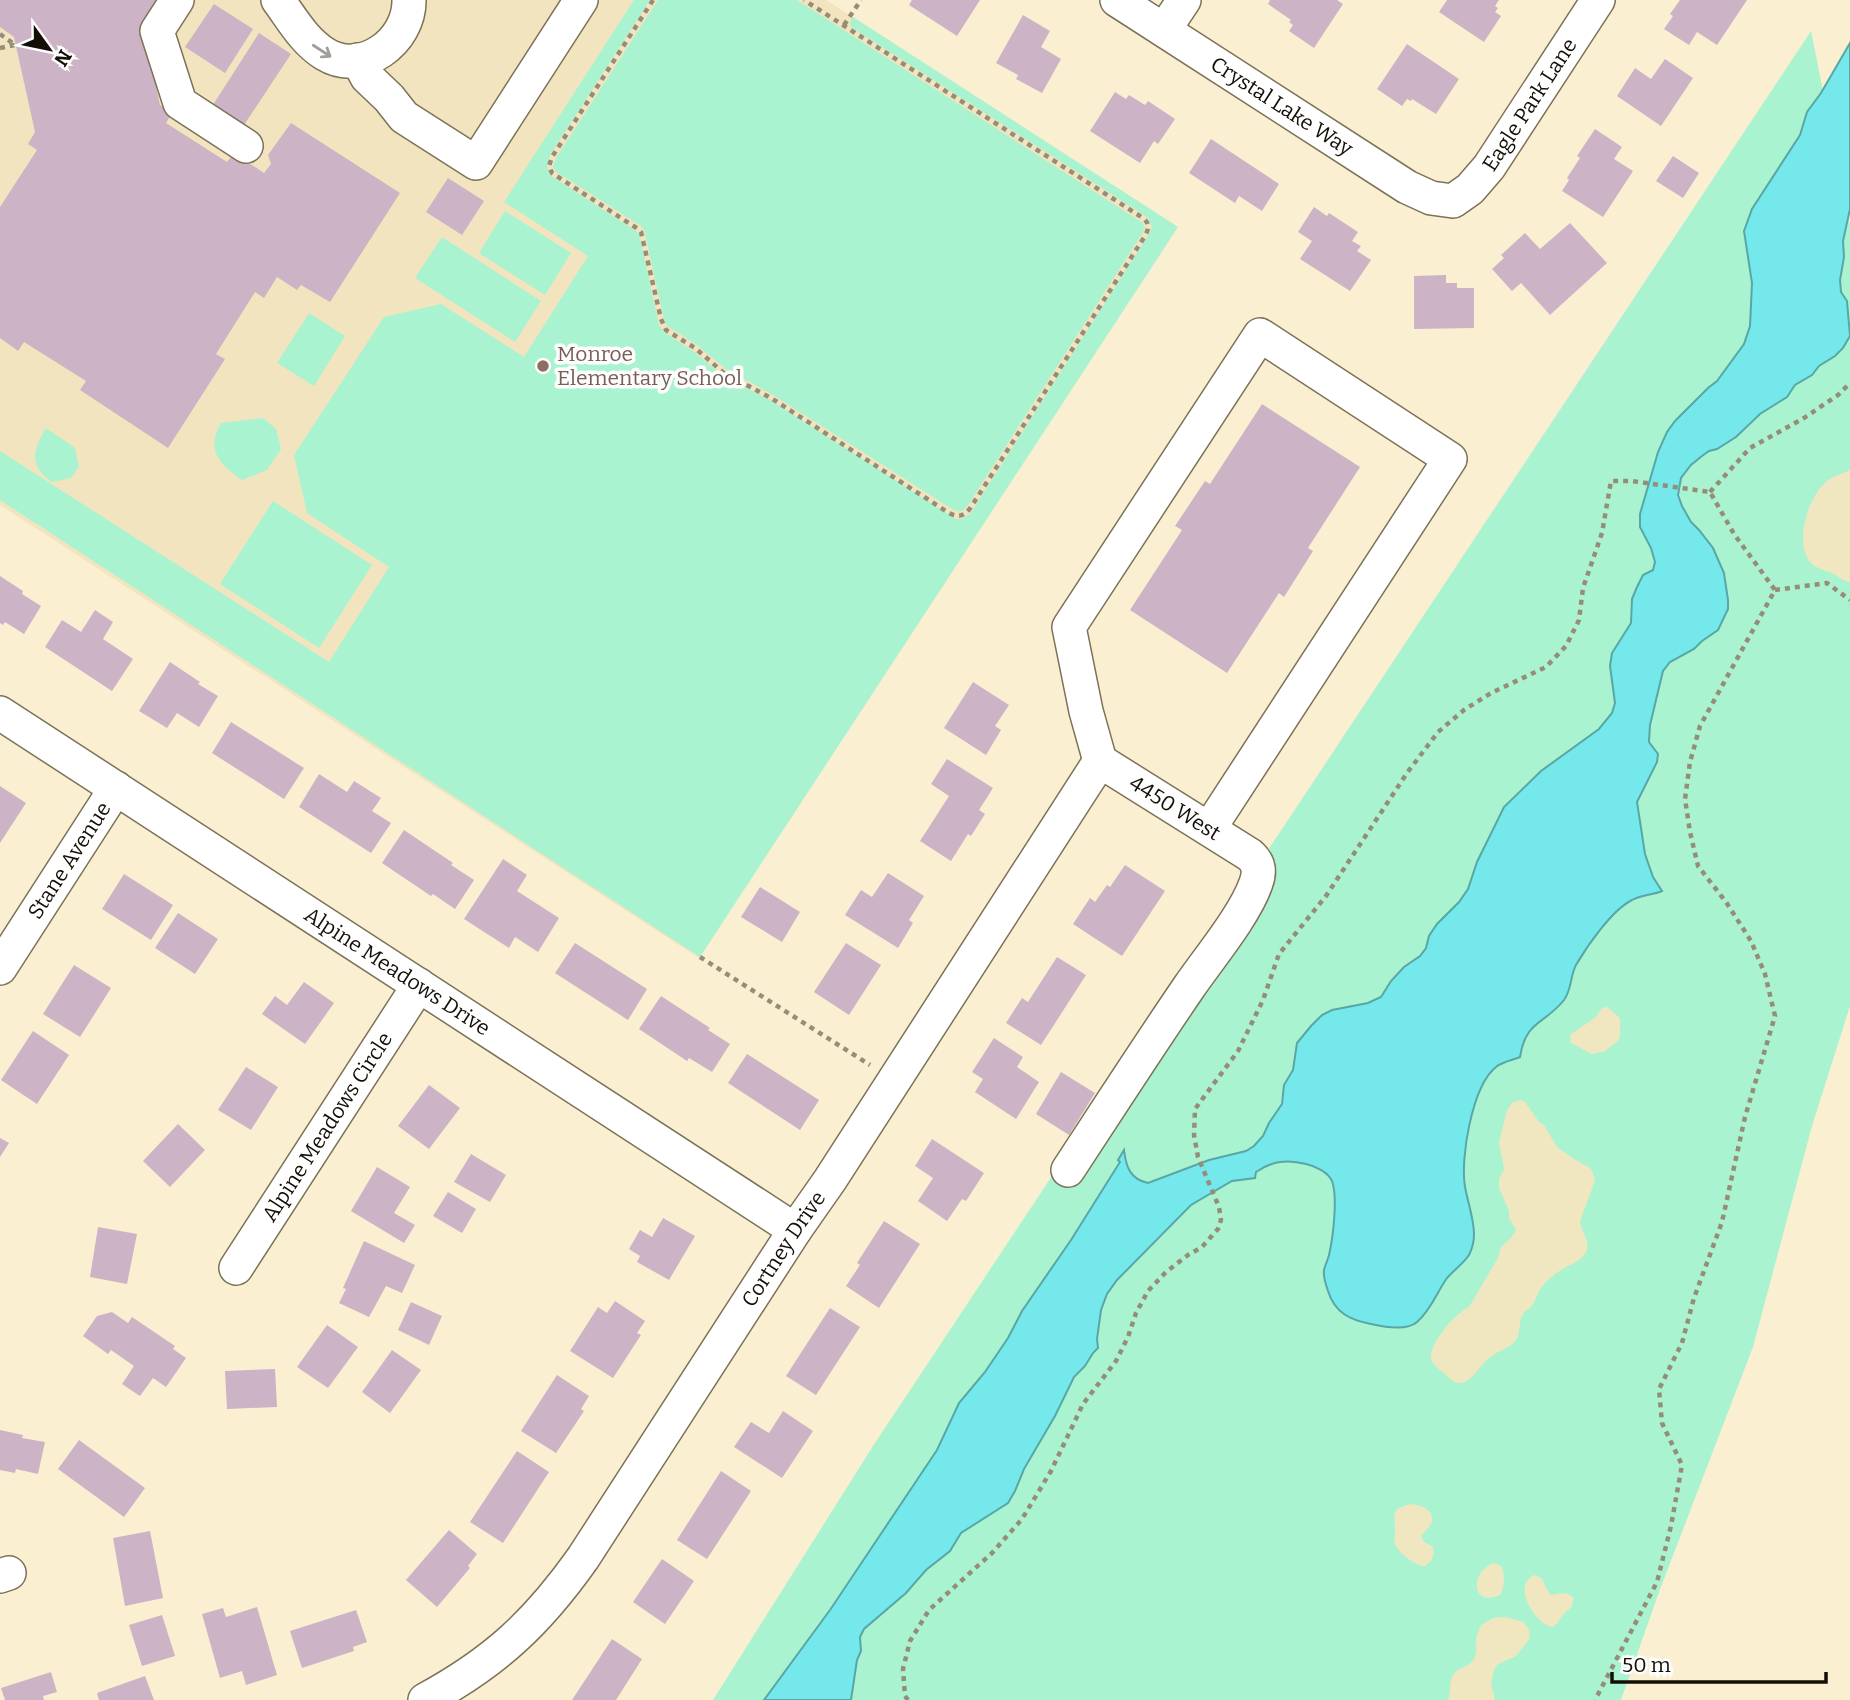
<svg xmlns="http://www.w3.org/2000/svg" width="1850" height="1700" font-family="Bitter,serif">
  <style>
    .built { fill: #f2e4bf }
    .green { fill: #aaf3d0 }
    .sand { fill: #f0e7c1 }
    .water { fill: #75e8eb; stroke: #58a7a6; stroke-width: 2 }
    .building { fill: #cdb3c6 }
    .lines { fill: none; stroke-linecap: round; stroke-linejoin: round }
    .minor-casing { stroke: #7c7257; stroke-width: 36 }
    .path { stroke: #968d79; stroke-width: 4.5; stroke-dasharray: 5 5; stroke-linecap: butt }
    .minor { stroke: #fff; stroke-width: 33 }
    .oneway { stroke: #a19f9b }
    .education-dot { fill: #8d6e63; stroke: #fdfdfd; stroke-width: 2.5 }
    .labels { text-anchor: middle; stroke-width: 7; stroke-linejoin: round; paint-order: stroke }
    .street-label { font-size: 21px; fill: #130f06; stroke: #fdfdfd }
    .education-label { font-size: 21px; fill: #785e54; stroke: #fdfdfd; text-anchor: start }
  </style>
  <rect width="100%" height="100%" fill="#fbefd2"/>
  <!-- built -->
  <path class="built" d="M0,0H826L1178,227L699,958L0,505Z"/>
  <!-- green -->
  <g class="green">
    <path d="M634,0H650L550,155L547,166L550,175L639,233L659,325L664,332L693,351L722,375L770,400L956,519H961L970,514L1147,237L1152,227L1148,219L1144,215L851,27L850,22L853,17L1178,227L700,957L0,500V451L329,662L389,567L307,513L294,455L384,317L441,304L524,357L588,256L504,202Z"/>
    <path d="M658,0H797L1143,223L1145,227L1142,234L968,505C963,512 959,513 952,509L773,395L726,369L697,345L669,327L665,323L644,230L641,226L555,171L553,166L556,158Z"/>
    <path d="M1811,31L1850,225V1006L1812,1126L1753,1347L1659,1592L1621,1700H713L873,1446Z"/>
    <path d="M505,211L571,253L545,295L479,253Z"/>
    <path d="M442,237L541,301L515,342L415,278Z"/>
    <path d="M309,313L345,336L314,386L277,363Z"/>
    <path d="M263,418L276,429L281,449L267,470L242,480C220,465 205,450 221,423Z"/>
    <path d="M46,428L75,448L79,467L71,478L52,482C28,466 33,450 46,428Z"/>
    <path d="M273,501L372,565L319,648L220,584Z"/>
  </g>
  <!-- sand -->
  <g class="sand">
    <path d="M1850,470V582H1848C1842,580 1839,577 1834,574C1826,570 1816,569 1810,562C1794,542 1808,497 1826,482C1832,476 1842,474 1850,470Z"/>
    <path d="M1607,1007L1620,1018V1036L1618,1041L1605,1051L1592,1054L1571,1043L1570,1035L1596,1017L1602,1008Z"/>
    <path d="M1521,1100L1525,1102L1539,1122L1544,1125L1557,1147L1574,1159L1590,1168L1593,1173L1595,1181L1580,1221C1581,1232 1591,1241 1586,1252C1582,1261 1569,1265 1561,1270C1553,1275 1546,1281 1541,1288C1537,1294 1535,1302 1531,1307C1526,1312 1526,1308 1523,1314C1518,1322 1521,1332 1516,1340C1509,1349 1497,1351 1489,1358C1480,1365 1474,1380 1461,1383C1453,1384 1450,1378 1444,1373C1438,1368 1432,1365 1431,1357C1430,1342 1456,1313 1469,1307L1498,1258L1501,1247L1511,1238L1516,1230L1509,1218V1211L1499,1188V1179L1504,1169L1499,1142L1507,1110L1513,1102Z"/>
    <path d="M1410,1504C1419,1505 1434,1509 1432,1521C1431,1527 1424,1532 1421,1536L1424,1542L1432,1546L1434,1553L1431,1561L1425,1566C1416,1566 1398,1553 1395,1544C1393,1538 1396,1533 1395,1527C1394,1511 1392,1510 1410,1504Z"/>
    <path d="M1494,1563L1501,1566C1505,1574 1505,1587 1500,1595C1470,1608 1470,1571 1494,1563Z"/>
    <path d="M1535,1575L1541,1578C1544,1581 1547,1592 1550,1594C1557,1597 1561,1589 1573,1597C1574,1608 1569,1608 1563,1615C1558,1620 1559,1624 1552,1627C1536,1624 1510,1585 1535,1575Z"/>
    <path d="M1506,1617L1524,1622L1529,1630L1530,1638L1516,1656L1498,1664L1494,1670L1491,1683L1495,1700H1448C1451,1692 1449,1684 1452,1677C1456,1667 1469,1668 1474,1659C1477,1653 1476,1648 1476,1642C1476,1636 1479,1630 1481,1625L1493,1618Z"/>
  </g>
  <!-- water -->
  <path class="water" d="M1850,43V209L1843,241L1844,257L1840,280L1841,292L1847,301L1850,336L1843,348L1835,356L1819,366L1812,375L1795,385L1787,397L1760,414L1736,437L1717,449L1709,451L1702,456L1691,465L1681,478L1678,495L1682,506L1691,522L1699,530L1713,548L1724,573L1728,600V609L1718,630L1702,641L1694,649L1670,662L1663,671L1650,725L1649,742L1658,754L1657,762L1637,802L1645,854L1653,877L1662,891C1653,895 1641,895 1632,900C1612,910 1587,946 1576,965C1570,976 1572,989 1564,1000C1544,1025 1526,1020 1520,1057C1513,1060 1502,1062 1496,1067C1472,1086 1460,1159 1465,1187C1468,1203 1474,1219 1474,1234C1474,1241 1472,1249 1469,1255C1463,1264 1454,1270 1447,1278C1437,1292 1431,1310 1417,1322C1407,1331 1384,1327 1371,1324C1350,1320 1335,1313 1328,1291C1326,1285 1323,1277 1324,1270C1325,1265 1328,1260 1329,1255C1333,1238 1338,1197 1332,1181C1328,1172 1315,1166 1306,1164C1287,1159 1272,1161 1256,1172L1255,1178L1232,1181L1191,1205L1117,1280L1107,1294L1101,1310L1097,1339L1098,1348L1093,1353L1085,1366L1074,1377L1055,1416L1024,1469L1015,1491L1008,1503L961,1533L950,1551L926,1570L906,1593L864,1629L860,1637L861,1651L857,1660L851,1700H764L830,1610L937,1450L959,1403L985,1372L1008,1338L1022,1311L1071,1240L1120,1162L1118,1160L1124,1150C1126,1167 1130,1179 1148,1183L1209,1160L1246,1151L1254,1146L1263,1136L1269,1123L1282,1104L1284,1085L1293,1070L1297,1043L1311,1026L1322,1015L1332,1010L1368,1003L1381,997L1391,981L1404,967L1420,956L1426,948L1429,936L1437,924L1459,902L1468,889L1477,862L1504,807L1541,771L1599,729L1612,713L1615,703L1610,666L1612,653L1631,623L1632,599L1637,587L1643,575L1653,570L1655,562L1651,548L1640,527V514L1658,452L1667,432L1675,421L1708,388L1717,381L1744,344L1750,326L1752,283L1744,231L1752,209L1800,135L1807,112L1821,93Z"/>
  <!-- building -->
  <g class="building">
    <path d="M0,0H160L143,26L160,105L172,113L166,123L227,162L234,153L264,173L271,164L268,155L291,123L400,193L330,302L301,285L297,290L277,277L264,298L255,292L216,354L225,359L168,448L80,390L86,381L24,342L18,351L0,338V207L37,150L28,144L35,132L14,37L0,27Z"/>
    <path d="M912,0H980L957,36L909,5Z"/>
    <path d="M1270,0H1337L1343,4L1314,48L1289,31L1293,25L1289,22L1291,20L1268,4Z"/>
    <path d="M1447,0H1499L1495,6L1498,8L1495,12L1501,16L1484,42L1439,12Z"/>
    <path d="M1680,0H1747L1717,45L1697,32L1689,45L1664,29L1673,16L1670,14Z"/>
    <path d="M214,4L253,29L225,73L185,47Z"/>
    <path d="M1023,15L1050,31L1041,47L1061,59L1042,93L1016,79L1018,75L996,63Z"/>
    <path d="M259,33L291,54L242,128L211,108Z"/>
    <path d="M1407,44L1459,79L1436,114L1412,99L1411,101L1407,99L1402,106L1377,89Z"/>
    <path d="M1665,59L1693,78L1661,126L1617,96L1635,68L1651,79Z"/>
    <path d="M1115,92L1126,99L1129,95L1145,105L1148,101L1175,119L1158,144L1154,141L1140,163L1090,131Z"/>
    <path d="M1595,129L1622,147L1614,159L1633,171L1603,217L1562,191L1569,180L1567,178L1580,158L1577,156Z"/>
    <path d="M1211,139L1279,184L1262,211L1239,196L1235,203L1189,173Z"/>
    <path d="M1673,156L1699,173L1683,198L1656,181Z"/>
    <path d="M448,178L484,201L462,235L426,212Z"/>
    <path d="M1314,207L1327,216L1329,213L1358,232L1352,241L1361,246L1357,251L1371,260L1350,291L1300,259L1312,241L1298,232Z"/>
    <path d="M1570,223L1607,263L1550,315L1521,283L1512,291L1492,269L1504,258L1501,255L1525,233L1540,249Z"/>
    <path d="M1446,275V283H1457V288H1474V328L1414,329V276Z"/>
    <path d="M1262,404L1360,467L1308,548L1313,551L1284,597L1279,593L1227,673L1130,610L1182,530L1175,526L1205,481L1210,484Z"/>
    <path d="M0,576L23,591L22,594L41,606L24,634L5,622L3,625L0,623Z"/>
    <path d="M95,610L113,622L103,639L133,659L112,691L45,647L62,620L81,632Z"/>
    <path d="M170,662L200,682L198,684L218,696L199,727L177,713L167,728L139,711Z"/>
    <path d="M973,682L1009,705L995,726L1001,730L986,755L944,728Z"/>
    <path d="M231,722L304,768L284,799L212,753Z"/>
    <path d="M947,759L993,788L979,810L985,814L971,836L968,834L951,861L920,841L949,796L931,784Z"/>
    <path d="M319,774L347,792L354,781L381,798L372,811L391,823L371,853L299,807Z"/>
    <path d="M0,786L26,803L0,843Z"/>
    <path d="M404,830L453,863L451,865L474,880L455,909L433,894L431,896L382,863Z"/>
    <path d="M503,859L527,875L517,891L559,918L538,952L515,937L509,948L464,919Z"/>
    <path d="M1125,865L1165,891L1122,956L1073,924L1090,898L1095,902L1107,885L1110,887Z"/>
    <path d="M888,873L924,896L909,920L913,923L898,948L845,915L861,890L872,897Z"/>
    <path d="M124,874L173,905L151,940L102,909Z"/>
    <path d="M760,887L800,912L782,942L741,917Z"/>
    <path d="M178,913L218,939L195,974L155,948Z"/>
    <path d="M575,943L647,989L628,1020L555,973Z"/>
    <path d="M846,943L881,965L849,1015L814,992Z"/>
    <path d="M1057,957L1086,975L1041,1045L1006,1023L1022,998L1028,1002Z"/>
    <path d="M74,965L111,988L80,1037L43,1014Z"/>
    <path d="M304,982L334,1003L305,1044L262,1014L275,996L287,1005Z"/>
    <path d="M661,996L710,1028L708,1030L730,1044L712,1072L689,1058L687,1061L639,1029Z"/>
    <path d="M33,1031L69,1055L37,1104L1,1080Z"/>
    <path d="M994,1038L1023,1057L1017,1067L1039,1082L1016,1119L975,1092L983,1079L972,1072Z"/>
    <path d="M747,1054L819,1100L800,1130L728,1083Z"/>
    <path d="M246,1067L278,1087L251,1130L218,1110Z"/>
    <path d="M1061,1072L1095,1093L1069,1135L1036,1114Z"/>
    <path d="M429,1085L460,1108L429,1149L398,1126Z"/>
    <path d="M178,1124L205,1150L170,1187L143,1161Z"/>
    <path d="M0,1138L9,1143L0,1157Z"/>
    <path d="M932,1139L984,1173L966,1201L962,1199L947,1221L918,1201L933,1178L915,1166Z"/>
    <path d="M471,1154L506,1175L490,1202L454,1182Z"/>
    <path d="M377,1167L410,1187L394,1213L415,1225L404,1243L351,1211Z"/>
    <path d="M448,1192L476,1209L462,1233L433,1216Z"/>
    <path d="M663,1218L695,1236L669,1280L637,1262L640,1256L629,1249L640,1230L652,1237Z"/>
    <path d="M884,1221L920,1244L879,1308L846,1286L860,1265L857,1263Z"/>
    <path d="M98,1227L137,1234L127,1284L90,1277Z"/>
    <path d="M364,1241L415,1265L402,1293L386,1286L369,1317L339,1303L346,1289L343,1288Z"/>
    <path d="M615,1301L645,1321L637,1333L641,1335L613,1378L570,1351L598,1307L607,1313Z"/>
    <path d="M411,1302L442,1316L429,1345L398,1330Z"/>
    <path d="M830,1308L860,1327L816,1395L786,1376Z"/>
    <path d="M112,1312L128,1323L132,1317L175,1346L173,1349L186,1358L166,1387L153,1378L140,1396L122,1384L134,1366L111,1350L108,1354L83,1336L97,1316Z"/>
    <path d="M327,1325L358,1347L328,1388L297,1367Z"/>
    <path d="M392,1350L421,1370L390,1413L362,1392Z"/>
    <path d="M275,1369L277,1407L227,1409L225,1371Z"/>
    <path d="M557,1375L589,1396L581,1409L584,1411L556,1453L521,1431Z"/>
    <path d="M783,1411L813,1431L782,1478L734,1447L751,1422L769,1433Z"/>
    <path d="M0,1430L23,1435L22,1438L45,1442L38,1474L16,1469L15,1473L0,1470Z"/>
    <path d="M79,1440L145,1488L124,1517L58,1469Z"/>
    <path d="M517,1451L549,1472L503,1543L470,1522Z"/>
    <path d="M721,1471L751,1491L707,1559L677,1540Z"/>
    <path d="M449,1530L477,1554L468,1566L470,1568L437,1607L406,1580Z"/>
    <path d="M150,1531L163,1598L125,1606L113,1538Z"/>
    <path d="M662,1559L694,1581L665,1624L633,1602Z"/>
    <path d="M257,1607L277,1675L246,1685L242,1671L220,1678L202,1614L223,1608L226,1617Z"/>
    <path d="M356,1610L367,1642L353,1647L354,1651L302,1668L290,1631Z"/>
    <path d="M162,1615L175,1656L142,1666L129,1625Z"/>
    <path d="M612,1639L642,1659L616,1700H572Z"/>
    <path d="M51,1672L57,1692L43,1696L44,1700H5L1,1688Z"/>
    <path d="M145,1676L154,1700H99L97,1693Z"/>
  </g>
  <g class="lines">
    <!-- minor casing -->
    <g class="minor-casing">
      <g id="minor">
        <path d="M177,0L157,31L180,103L246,146"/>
        <path d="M278,0C292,19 304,41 325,54C362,77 410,41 409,0"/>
        <path id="s1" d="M1117,0L1407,187L1431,198L1453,201L1470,189L1489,167L1598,0"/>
        <path d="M1164,30L1184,0"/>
        <path d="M358,60L367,77L389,98L404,117L476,163L581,0"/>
        <path id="s2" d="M0,713L795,1230"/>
        <path d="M1100,761L1086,711L1069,627L1260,335L1450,459L1209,829"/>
        <path id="s3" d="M0,968L116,788"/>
        <path d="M1068,1170C1108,1109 1148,1047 1189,987C1209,958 1245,915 1256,883C1260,872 1259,863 1250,855L1100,761"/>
        <path id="s4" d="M236,1268L419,985"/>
        <path d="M0,1576L9,1573"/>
        <path id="s5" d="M425,1700C495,1662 537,1623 583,1558L795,1230L830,1180L1100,761"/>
      </g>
    </g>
    <!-- path -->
    <g class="path">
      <path d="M653,0L552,157L549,166L552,173L638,229L641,232L661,319L666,330L695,348L724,373L771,398L949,513C959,518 965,516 971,507L1145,236C1149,228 1150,224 1143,218L804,0"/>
      <path d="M844,25L861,0"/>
      <path d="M0,34L15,45"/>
      <path d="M0,48L15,45"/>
      <path d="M1710,492L1750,448L1804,418L1838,395L1850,383"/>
      <path d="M1775,590L1827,583L1850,600"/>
      <path d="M700,957L870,1065"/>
      <path d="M908,1700L905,1696L903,1669L910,1641L929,1610L992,1553L1022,1519L1051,1471L1083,1404L1116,1361L1128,1337L1136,1313L1148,1291L1166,1272L1188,1255L1202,1247L1218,1229L1221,1220L1219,1207L1198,1157L1194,1135L1195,1109L1238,1051L1263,1000L1279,954L1326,896L1407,773L1438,732L1464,710L1491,693L1546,667L1566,646L1579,620L1583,588L1602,533L1611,481H1632L1710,492L1734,534L1775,590L1700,726L1690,762L1685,799L1690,832L1698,866L1726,902L1751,941L1765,974L1775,1016L1745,1117L1722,1222L1694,1298L1682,1343L1659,1389L1662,1423L1682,1465L1671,1526L1657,1582L1595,1700"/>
    </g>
    <!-- minor -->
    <use href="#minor" class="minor"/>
  </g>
  <!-- one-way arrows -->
  <defs><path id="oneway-shaft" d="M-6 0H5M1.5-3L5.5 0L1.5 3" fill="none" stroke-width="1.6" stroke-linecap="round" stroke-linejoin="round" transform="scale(1.75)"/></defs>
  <use class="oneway" href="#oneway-shaft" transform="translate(322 51) rotate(33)"/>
  <!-- markers -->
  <circle class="education-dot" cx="543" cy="366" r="7"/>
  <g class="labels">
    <!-- street labels -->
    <g class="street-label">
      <text dy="7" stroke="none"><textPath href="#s1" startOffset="518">Eagle Park Lane</textPath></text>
      <text dy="7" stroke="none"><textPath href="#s1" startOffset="196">Crystal Lake Way</textPath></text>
      <text transform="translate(1175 808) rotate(32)" y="7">4450 West</text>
      <text dy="7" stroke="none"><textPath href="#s3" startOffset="128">Stane Avenue</textPath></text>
      <text dy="7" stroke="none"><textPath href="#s2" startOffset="474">Alpine Meadows Drive</textPath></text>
      <text dy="7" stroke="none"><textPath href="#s4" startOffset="168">Alpine Meadows Circle</textPath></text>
      <text dy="7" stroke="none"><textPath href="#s5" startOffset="583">Cortney Drive</textPath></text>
    </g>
    <!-- education labels -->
    <g class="education-label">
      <text x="557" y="361">Monroe<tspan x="557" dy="24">Elementary School</tspan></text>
    </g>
  </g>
  <!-- north arrow -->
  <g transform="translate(49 49) rotate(123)" stroke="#fdfdfd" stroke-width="5" paint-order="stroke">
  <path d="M0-5L12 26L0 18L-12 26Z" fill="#130f06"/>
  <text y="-10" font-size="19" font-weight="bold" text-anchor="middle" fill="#130f06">N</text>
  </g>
  <!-- scale -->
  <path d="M1612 1672v10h214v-10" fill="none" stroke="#130f06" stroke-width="3.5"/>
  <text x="1622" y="1672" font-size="21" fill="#130f06" stroke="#fdfdfd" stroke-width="5" paint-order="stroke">50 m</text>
</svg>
